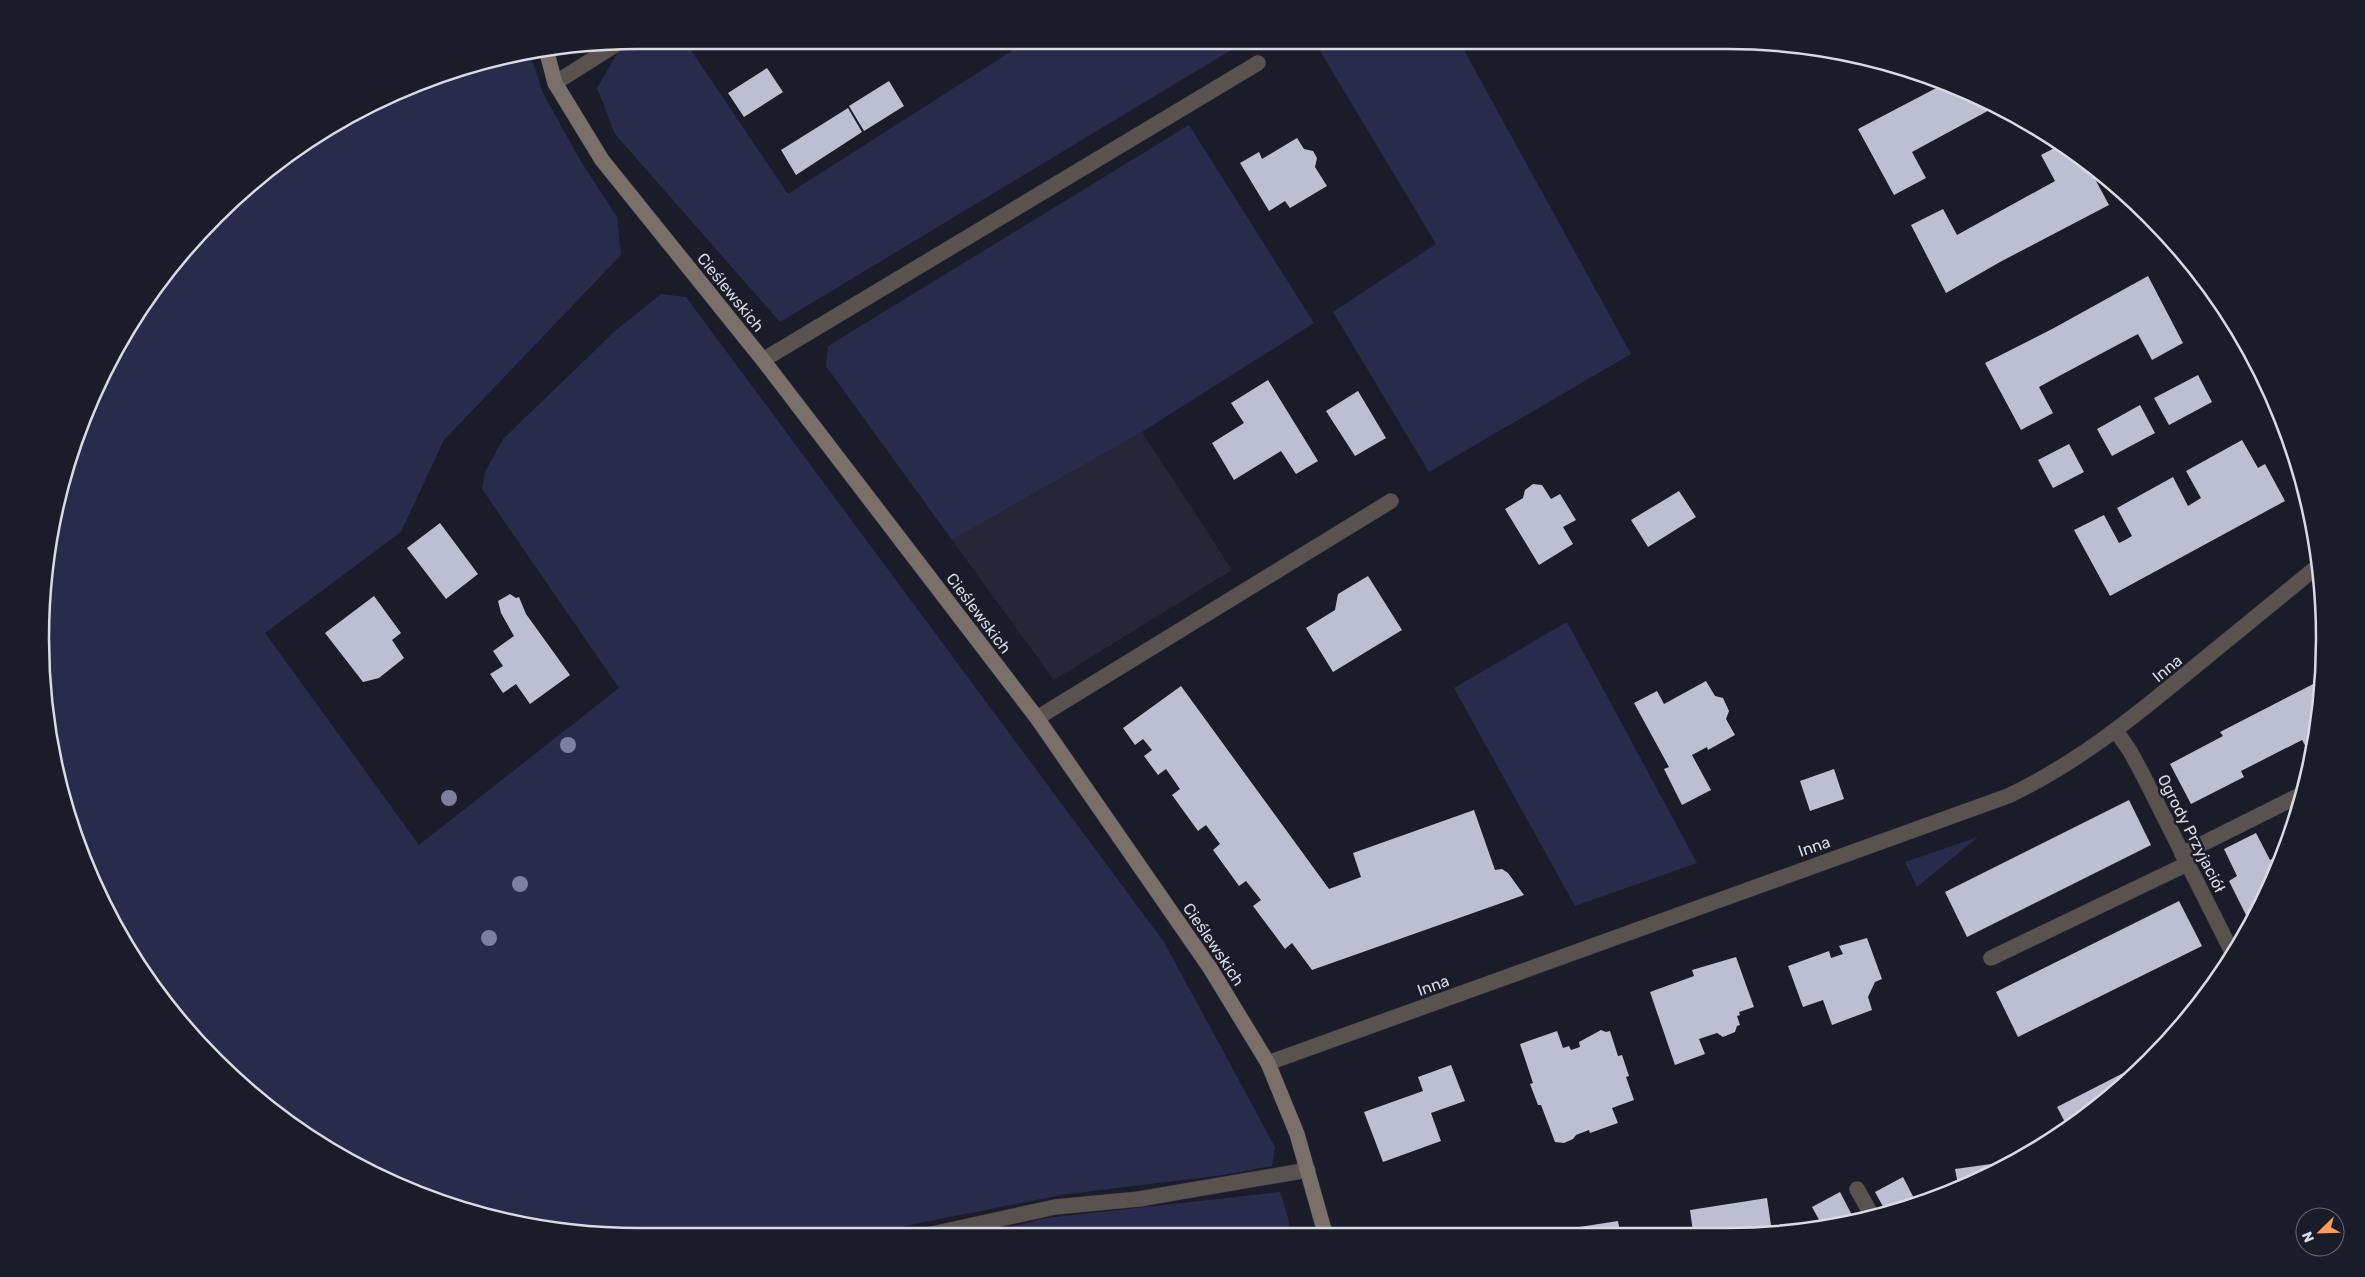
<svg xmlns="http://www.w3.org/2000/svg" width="2365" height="1277" font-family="Rubik,sans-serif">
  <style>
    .built { fill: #252738 }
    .green { fill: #292b4d }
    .building { fill: #bcbfd1 }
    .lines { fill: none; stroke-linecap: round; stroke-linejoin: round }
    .lane-casing { stroke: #363743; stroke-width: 16 }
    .street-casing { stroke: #363743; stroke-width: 16 }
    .secondary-casing { stroke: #363743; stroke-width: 16 }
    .lane { stroke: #59524e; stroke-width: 15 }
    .street { stroke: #59524e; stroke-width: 15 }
    .secondary { stroke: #7a6f69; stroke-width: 15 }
    .tree { fill: #7c809e }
    .labels { text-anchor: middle; stroke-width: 5; stroke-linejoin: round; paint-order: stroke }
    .street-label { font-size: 16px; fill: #d9dbe4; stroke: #1b1c29 }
    .rim { fill: none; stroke: #d9dbe4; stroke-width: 2.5 }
  </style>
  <rect width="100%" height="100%" fill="#1b1c29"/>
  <!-- built -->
  <path class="built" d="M1142,432L1232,570L1054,680L952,540Z"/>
  <!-- green -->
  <g class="green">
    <path d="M643,40H684L788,194L1029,40L1246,41L780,322L615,134L597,88L618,52Z"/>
    <path d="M1314,41H1459L1631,354L1429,472L1333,312L1436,244Z"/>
    <path d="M522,51H529L543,93L580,160L617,217L621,255L444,440L401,532L265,633L419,845L619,688L482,489L485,472L503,439L615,331L661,294L686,297L1164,942L1275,1147L1272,1166L1223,1175L1061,1195L860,1235L600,1236L483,1217L340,1157L274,1113L189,1033L141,971L86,868L63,801L41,678V599L60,484L86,409L141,306L188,245L274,164L340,120L446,72Z"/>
    <path d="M1189,125L1314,323L1142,432L952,540L826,366L828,346Z"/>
    <path d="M1567,622L1697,863L1575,906L1454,688Z"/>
    <path d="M1978,837L1917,887L1905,862Z"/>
    <path d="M1280,1192L1288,1217L1291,1234L978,1235L1046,1218Z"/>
  </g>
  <!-- building -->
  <g class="building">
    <path d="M886,40H906L891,49Z"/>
    <path d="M767,68L783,92L744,117L728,93Z"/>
    <path d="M889,81L904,106L864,131L849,106Z"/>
    <path d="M1942,85L1995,107L1912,152L1926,178L1894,195L1858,129Z"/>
    <path d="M848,108L862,132L796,175L781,150Z"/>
    <path d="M1297,138L1304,149L1313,151L1317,158L1315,167L1327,186L1290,208L1285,201L1269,211L1240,163L1259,152L1262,159Z"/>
    <path d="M2060,145L2087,164L2109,205L2000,262L1946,293L1911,225L1943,209L1957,235L2055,181L2041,155Z"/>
    <path d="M2148,276L2183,343L2152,360L2138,334L2061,375L2039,387L2053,413L2021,430L1985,363L2054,328Z"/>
    <path d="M2198,375L2212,402L2169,425L2154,398Z"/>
    <path d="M1268,380L1318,461L1296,474L1281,451L1234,480L1212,443L1244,423L1231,403Z"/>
    <path d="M1358,391L1386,438L1355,456L1326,411Z"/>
    <path d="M2140,405L2155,433L2112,456L2097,429Z"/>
    <path d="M2242,440L2258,468L2265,464L2285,501L2110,596L2074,530L2104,515L2119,543L2125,540L2132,536L2117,508L2173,477L2188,506L2201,498L2186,471Z"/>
    <path d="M2069,444L2084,472L2053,488L2038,460Z"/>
    <path d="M1533,484L1542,485L1551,499L1560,494L1576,520L1563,527L1573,544L1539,565L1505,509L1523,498L1525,490Z"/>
    <path d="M1679,491L1696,517L1648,547L1631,520Z"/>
    <path d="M440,523L478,574L446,599L407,548Z"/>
    <path d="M1368,576L1402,630L1333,672L1306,628L1335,610L1338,594Z"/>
    <path d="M510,594L516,598L519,597L526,614L570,675L530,704L516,684L503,693L490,674L503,666L493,651L514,636L501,613L498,601Z"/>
    <path d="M374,596L401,633L392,640L404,658L379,678L363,682L325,633Z"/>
    <path d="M2321,680L2320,716L2311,756L2302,740L2241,771L2244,777L2191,804L2170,764L2223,736L2220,732Z"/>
    <path d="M1706,681L1715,696L1723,698L1729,711L1726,719L1735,735L1708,750L1707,747L1692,755L1711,790L1682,805L1664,769L1669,767L1634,703L1657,691L1664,704Z"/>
    <path d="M1181,686L1329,889L1361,877L1353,853L1474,810L1495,870L1502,869L1508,873L1524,895L1312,970L1292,943L1285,949L1253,906L1261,900L1246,881L1239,886L1213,850L1220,844L1206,825L1198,831L1172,795L1180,789L1166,769L1158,775L1144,756L1152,750L1143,739L1135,745L1123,728Z"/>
    <path d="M1834,769L1844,799L1810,811L1800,781Z"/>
    <path d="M2129,800L2151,845L1967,937L1945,892Z"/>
    <path d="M2256,833L2270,860L2283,853L2254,918L2249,921L2229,881L2237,876L2224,849Z"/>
    <path d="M2179,901L2202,946L2018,1037L1996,992Z"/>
    <path d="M1867,938L1882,979L1875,982L1868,997L1872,1010L1832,1025L1823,1000L1803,1007L1788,966L1829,951L1831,958L1843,954L1839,946Z"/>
    <path d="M1736,957L1754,1007L1739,1012L1740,1015L1737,1016L1740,1025L1737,1026L1735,1032L1723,1037L1717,1033L1699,1039L1705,1054L1675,1065L1650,992L1694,976L1692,970Z"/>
    <path d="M1601,1030L1606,1032L1610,1031L1618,1056L1622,1055L1629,1076L1626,1077L1634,1100L1612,1108L1618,1123L1590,1133L1589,1130L1576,1135L1573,1139L1564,1143L1555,1142L1541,1105H1538L1530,1084L1533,1083L1520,1044L1557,1031L1563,1048L1569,1046L1571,1050L1580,1047L1579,1042Z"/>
    <path d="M1451,1065L1465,1101L1431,1113L1441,1141L1383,1162L1364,1112L1423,1091L1418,1077Z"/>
    <path d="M2139,1065L2140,1066L2068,1128L2057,1107Z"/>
    <path d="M2013,1161L1981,1178L1959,1190L1955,1169Z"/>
    <path d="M1903,1177L1916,1202L1885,1210L1875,1192Z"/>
    <path d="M1840,1192L1854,1219L1823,1227L1812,1207Z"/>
    <path d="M1767,1198L1772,1232H1693L1690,1210Z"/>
    <path d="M1618,1221L1620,1232L1547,1233V1232Z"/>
  </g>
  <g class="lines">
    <!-- lane casing -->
    <g class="lane-casing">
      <g id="lane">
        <path d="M555,83L620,42"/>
        <path d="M763,360L1258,63"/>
        <path d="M2182,854L2302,794"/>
        <path d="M1991,958L2187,864"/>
        <path d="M1857,1189L1871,1214"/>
        <path d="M927,1235L1055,1207L1139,1199L1308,1170"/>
      </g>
    </g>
    <!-- street casing -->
    <g class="street-casing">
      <g id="street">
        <path d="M1037,718L1391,501"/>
        <path d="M2116,731L2130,751L2144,777L2233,954"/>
        <path d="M1268,1063L2008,796C2076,764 2134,717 2192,669C2234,635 2276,600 2318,566"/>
      </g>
    </g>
    <!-- secondary casing -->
    <g class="secondary-casing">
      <path id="secondary" d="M546,49L555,83L602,160L763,360L1037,718L1210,968L1268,1063L1297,1134L1325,1233"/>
    </g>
    <!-- lane -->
    <use href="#lane" class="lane"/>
    <!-- street -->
    <use href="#street" class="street"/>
    <!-- secondary -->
    <use href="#secondary" class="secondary"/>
  </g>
  <!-- trees -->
  <g class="tree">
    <circle cx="568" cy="745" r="8"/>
    <circle cx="449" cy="798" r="8"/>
    <circle cx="520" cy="884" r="8"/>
    <circle cx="489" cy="938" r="8"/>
  </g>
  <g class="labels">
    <!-- street labels -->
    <g class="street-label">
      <text transform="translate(731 292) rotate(51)" y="6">Cieślewskich</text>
      <text transform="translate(979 613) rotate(53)" y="6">Cieślewskich</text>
      <text transform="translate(2167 668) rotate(-39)" y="6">Inna</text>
      <text transform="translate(2192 833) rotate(63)" y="6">Ogrody Przyjaciół</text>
      <text transform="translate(1814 846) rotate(-19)" y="6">Inna</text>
      <text transform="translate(1214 944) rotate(56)" y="6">Cieślewskich</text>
      <text transform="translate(1433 985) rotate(-20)" y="6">Inna</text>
    </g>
  </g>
  <!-- crop -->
  <path d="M0 0H2365V1277H0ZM638 49H1727A589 589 0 0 1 2316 638V639A589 589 0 0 1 1727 1228H638A589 589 0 0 1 49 639V638A589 589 0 0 1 638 49Z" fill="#1b1c29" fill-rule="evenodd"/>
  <path class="rim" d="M638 49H1727A589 589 0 0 1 2316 638V639A589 589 0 0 1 1727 1228H638A589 589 0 0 1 49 639V638A589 589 0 0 1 638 49Z"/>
  <!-- north arrow -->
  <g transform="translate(2320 1232) rotate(247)"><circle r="24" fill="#1b1c29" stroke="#676874"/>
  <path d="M0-4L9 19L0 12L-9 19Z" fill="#fe9b59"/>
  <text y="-8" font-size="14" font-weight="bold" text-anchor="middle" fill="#d9dbe4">N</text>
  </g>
</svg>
